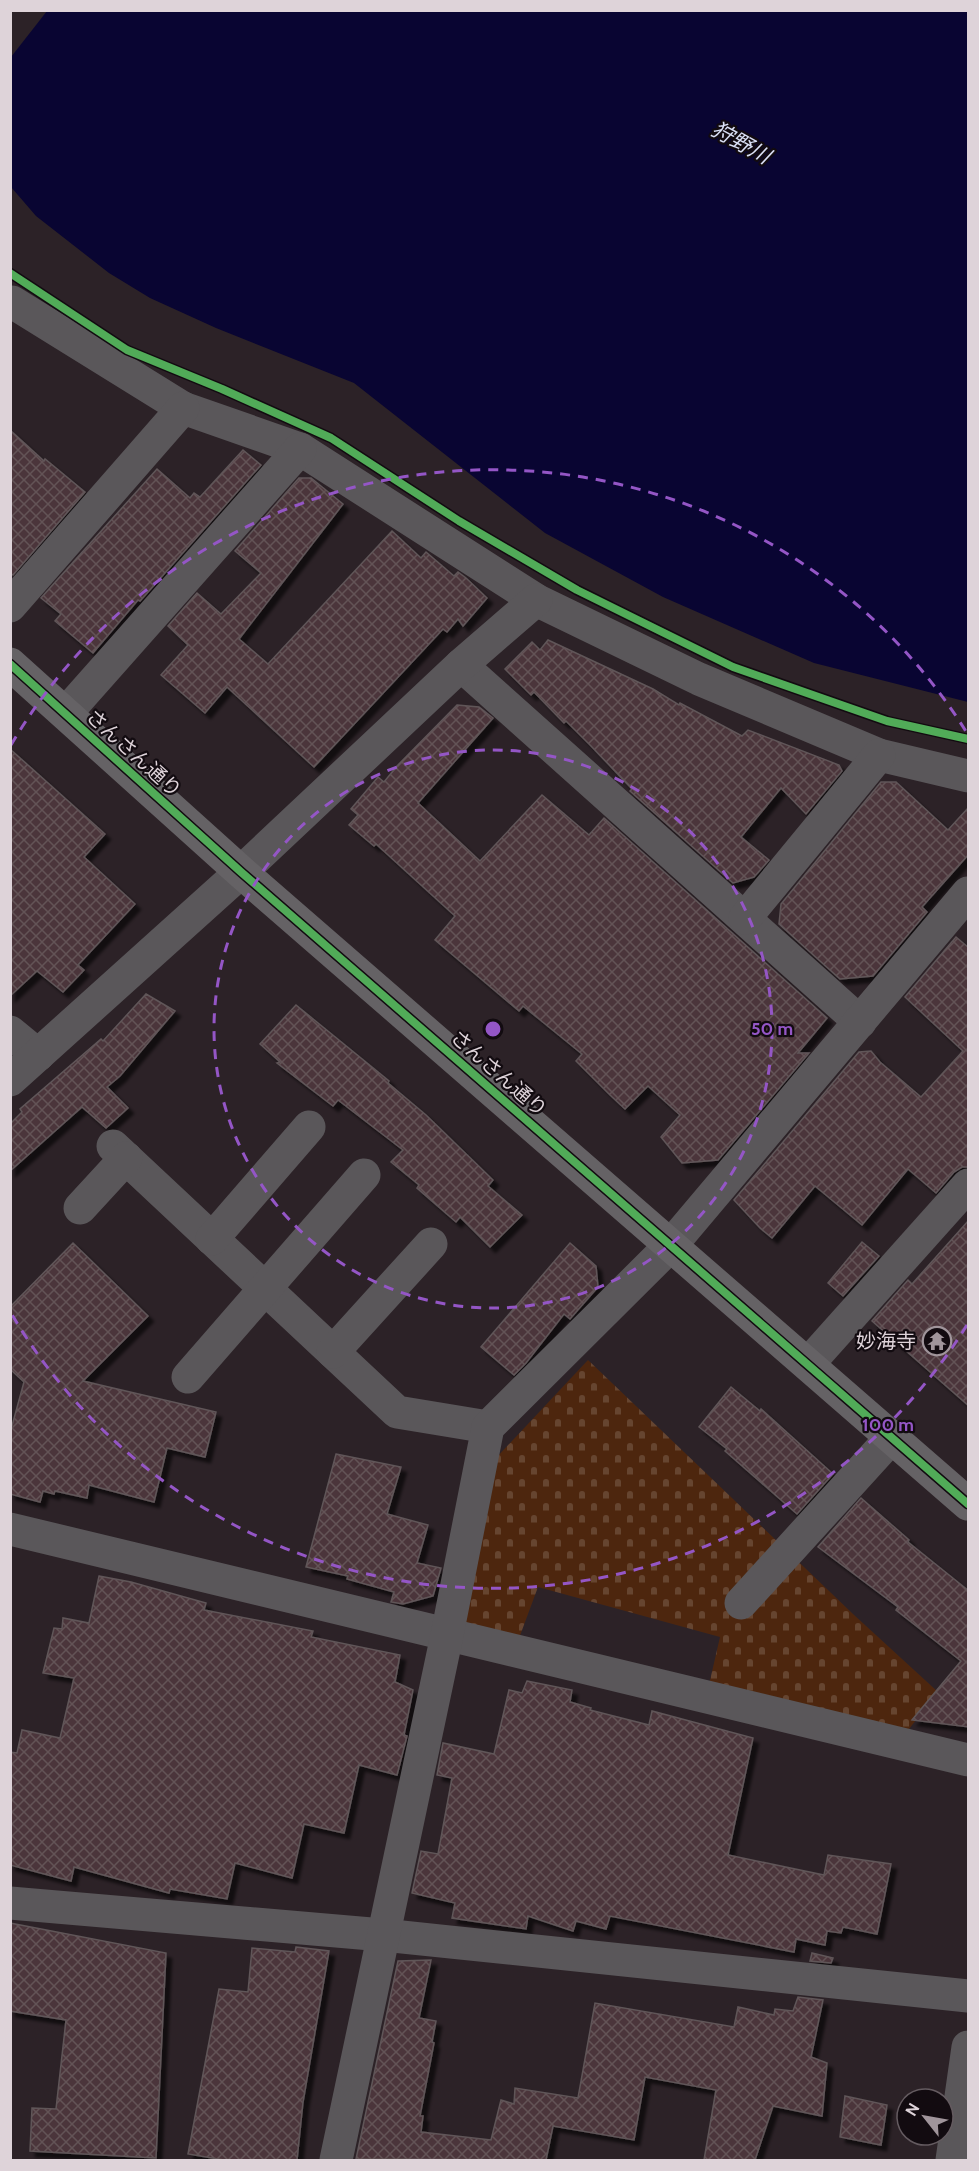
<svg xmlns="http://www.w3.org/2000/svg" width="979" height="2171" font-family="Cabin,'Noto Sans JP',sans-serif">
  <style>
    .cemetery { fill: url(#cemetery-stones) }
    .water { fill: #090532 }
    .pier { fill: #2c2227 }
    .building { fill: url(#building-cross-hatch); stroke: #605659; stroke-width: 1.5; filter: url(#shadow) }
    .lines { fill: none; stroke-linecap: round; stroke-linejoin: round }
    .minor { stroke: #5a575a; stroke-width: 33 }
    .major { stroke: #656265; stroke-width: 33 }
    .cycleway-casing { stroke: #120b10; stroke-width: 11 }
    .cycleway { stroke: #51ab58; stroke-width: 8 }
    .ring { fill: none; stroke: #9456c6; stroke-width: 3; stroke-dasharray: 10 8 }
    .labels { text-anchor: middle; stroke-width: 4.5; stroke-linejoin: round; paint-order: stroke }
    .street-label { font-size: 20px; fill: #ded3d9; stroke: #120b10 }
    .poi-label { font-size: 20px; fill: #ded3d9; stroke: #120b10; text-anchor: end }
    .water-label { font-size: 21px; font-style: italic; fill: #dbe1f6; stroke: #120b10 }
    .centre { fill: #9456c6; stroke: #120b10; stroke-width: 3 }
    .ring-label { font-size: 18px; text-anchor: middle; font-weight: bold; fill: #9456c6; stroke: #120b10; stroke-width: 4.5; stroke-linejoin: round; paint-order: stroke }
  </style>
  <defs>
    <pattern id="cemetery-stones" width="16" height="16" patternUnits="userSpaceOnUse" patternTransform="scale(1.5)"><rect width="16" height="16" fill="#4d260e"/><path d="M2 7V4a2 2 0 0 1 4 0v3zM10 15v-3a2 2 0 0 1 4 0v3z" fill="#664530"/></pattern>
    <pattern id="building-cross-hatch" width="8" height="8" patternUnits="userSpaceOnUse" patternTransform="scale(1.5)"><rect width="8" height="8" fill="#4b363b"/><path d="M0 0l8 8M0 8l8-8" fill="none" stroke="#645257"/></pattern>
    <filter id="shadow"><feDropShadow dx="5.5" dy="5.5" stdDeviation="1.5" flood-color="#0009"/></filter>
  </defs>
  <rect width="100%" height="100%" fill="#2c2227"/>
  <!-- cemetery -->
  <path class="cemetery" d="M588,1360L853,1614L938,1692L898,1743L708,1689L720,1637L538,1587L518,1641L454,1631L495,1459Z"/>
  <!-- water -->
  <path class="water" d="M10,11H968V702L814,663L663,597L545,533L354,383L216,328L150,298L109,273L36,216L11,187Z"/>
  <!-- pier -->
  <path class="pier" d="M11,10L47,11L11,57L10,11Z"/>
  <!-- building -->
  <g class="building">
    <path d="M10,430L44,461L45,459L85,492L13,575L10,573Z"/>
    <path d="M243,450L261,465L140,601L138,600L93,653L55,621L61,614L41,598L157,469L190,498L194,493L200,497Z"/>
    <path d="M299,478H311L343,504L239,639L268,664L392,531L421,558L426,552L454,576L458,572L466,578L487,598L463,626L458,619L447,632L443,629L314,767L227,687L205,713L161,675L188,645L168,626L197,593L221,614L261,573L235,551Z"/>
    <path d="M548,640L653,689L679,705L680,703L742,736L748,730L839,765L842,771L806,814L781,788L741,837L769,860L754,877L733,883L630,791L632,789L591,746L566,721L564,723L534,692L531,695L505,669L532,642L540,650Z"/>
    <path d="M457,705L479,707L493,718L418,803L480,861L542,795L589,835L604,818L827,1018L798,1053H809L718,1160L682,1163L661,1137L680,1115L648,1086L625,1109L610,1095L576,1061L582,1054L523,1006L519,1011L435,940L455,916L376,844L374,846L349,825L358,815L351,809L378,777L384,782L397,766Z"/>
    <path d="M10,749L105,834L84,857L135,904L78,965L84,970L63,992L37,971L10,996Z"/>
    <path d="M881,782H896L948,830L969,807V854L922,907L927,912L873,976L840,979L779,924L781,904Z"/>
    <path d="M956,937L969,948V1167H962L954,1172L936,1193L908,1169L862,1225L815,1186L772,1238L760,1228L734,1200L859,1052L871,1051L880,1062L921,1097L963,1051L905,997Z"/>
    <path d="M146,994L175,1011L120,1076L107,1087L128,1108L106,1128L82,1107L10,1171V1124L22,1112L20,1109L101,1039L103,1041Z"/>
    <path d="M296,1005L389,1081L388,1083L426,1115L493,1180L488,1186L522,1215L490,1247L460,1217L456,1222L417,1188L419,1185L391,1162L403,1150L338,1100L333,1106L277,1063L280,1062L260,1044Z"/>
    <path d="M969,1220V1406L872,1321L908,1280L912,1284Z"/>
    <path d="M862,1242L879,1256L843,1296L828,1283Z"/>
    <path d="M73,1243L148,1316L83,1381L216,1412L205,1457L167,1448L154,1502L89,1485L87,1498L55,1491L54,1494L43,1491L40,1502L10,1494V1433L24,1382L10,1369V1307Z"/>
    <path d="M570,1243L596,1266L598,1287L570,1319L564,1314L526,1363L514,1375L481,1347Z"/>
    <path d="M731,1387L760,1411L761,1409L833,1474L797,1514L725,1451L727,1449L699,1427Z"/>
    <path d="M336,1454L401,1467L387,1514L428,1525L417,1563L441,1568L433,1596L403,1604L391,1602L394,1592L347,1579L348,1576L306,1567Z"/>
    <path d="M861,1498L909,1540L908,1542L969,1591V1727L912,1720L961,1661L896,1610L898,1607L818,1547Z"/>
    <path d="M99,1576L131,1582L206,1603L204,1610L313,1631L311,1637L400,1655L395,1682L413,1690L404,1735L407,1736L397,1775L359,1765L344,1833L304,1824L292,1878L235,1863L227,1899L170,1889L169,1893L74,1867L71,1881L10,1865V1752L17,1753L22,1730L60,1738L74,1678L43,1673L54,1628L62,1629L63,1618L89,1623Z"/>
    <path d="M527,1681L572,1690L570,1702L591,1708L590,1710L649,1725L652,1711L753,1738L728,1855L824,1875L828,1855L891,1864L877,1934L843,1927L841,1933L827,1931L825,1945L796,1939L794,1952L610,1916L606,1929L576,1921L573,1931L528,1916L526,1929L452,1918L455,1903L412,1893L421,1851L438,1854L452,1778L437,1775L443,1743L494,1754L509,1690L522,1693Z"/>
    <path d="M10,1923L166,1953L156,2158L30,2151L32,2108L56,2109L66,2020L10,2011Z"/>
    <path d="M296,1947L329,1951L303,2102L297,2160H224L188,2154L219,1989L248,1992L252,1948L295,1952Z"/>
    <path d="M812,1953L833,1958L831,1963L810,1961Z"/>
    <path d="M431,1960L419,2018L436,2021L432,2042L434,2043L420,2116H423L421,2132L491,2140L501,2100L514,2104L515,2088L578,2098L595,2003L734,2027L738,2007L774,2015L775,2009L793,2011L798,1997L823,2000L811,2057L827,2063L822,2116L773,2106L755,2160H704L716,2090L645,2077L634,2140L553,2126L546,2160L356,2159L398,1961Z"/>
    <path d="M845,2096L887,2105L881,2145L840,2137Z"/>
  </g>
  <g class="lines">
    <!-- minor -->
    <g class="minor">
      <path d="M12,302L183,408L300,449L536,600L699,679L879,755L968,776"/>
      <path d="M10,606L183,408"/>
      <path d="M461,665L860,1022"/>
      <path d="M66,713L300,449"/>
      <path d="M745,918L879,755"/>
      <path d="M10,1032L38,1055"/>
      <path d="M10,1080L241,872L461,665L536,600"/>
      <path d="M113,1146L397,1412L488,1427"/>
      <path d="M80,1208L126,1158"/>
      <path d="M212,1239L309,1127"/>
      <path d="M333,1352L431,1244"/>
      <path d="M808,1364L968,1185"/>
      <path d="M188,1377L364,1175"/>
      <path d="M10,1529L968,1760"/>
      <path d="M741,1603L892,1437"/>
      <path d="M10,1903L383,1935L968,1996"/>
      <path d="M336,2160L447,1635L488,1427L672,1244L968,893"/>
      <path d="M952,2160L968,2047"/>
    </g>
    <!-- major -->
    <path class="major" d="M10,664L241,872L968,1504"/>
    <!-- cycleway casing -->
    <g class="cycleway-casing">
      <g id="cycleway">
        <path d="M10,273L127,350L222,389L331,438L459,521L577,590L733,667L887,721L968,739"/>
        <path d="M10,664L241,872L968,1504"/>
      </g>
    </g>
    <!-- cycleway -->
    <use href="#cycleway" class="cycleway"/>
  </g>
  <!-- distance rings -->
  <g class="ring">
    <circle cx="493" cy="1029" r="279"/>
    <path d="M967 1325A559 559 0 0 1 11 1313M11 745A559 559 0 0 1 967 733"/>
  </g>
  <!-- icons -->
  <defs>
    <g id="temple-ring" transform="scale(1.5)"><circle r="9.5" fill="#120b10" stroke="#a0959b" stroke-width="1.5"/><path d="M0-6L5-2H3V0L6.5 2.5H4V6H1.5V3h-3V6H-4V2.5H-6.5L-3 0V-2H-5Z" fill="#a0959b"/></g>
  </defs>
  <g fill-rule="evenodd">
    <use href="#temple-ring" x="937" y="1341"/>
  </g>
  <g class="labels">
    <!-- street labels -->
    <g class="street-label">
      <text transform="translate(134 753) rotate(42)" y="7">さんさん通り</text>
      <text transform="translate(499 1073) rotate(41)" y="7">さんさん通り</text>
    </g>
    <!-- poi labels -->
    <g class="poi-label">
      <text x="916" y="1348">妙海寺</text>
    </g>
    <!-- water labels -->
    <g class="water-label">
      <text transform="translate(741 143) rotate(29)" y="7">狩野川</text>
    </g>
  </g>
  <circle cx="493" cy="1029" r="9" class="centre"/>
  <g class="ring-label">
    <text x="772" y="1035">50 m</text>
    <text x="888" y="1431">100 m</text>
  </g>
  <!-- border -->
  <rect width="979" height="2171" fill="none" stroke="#ded3d9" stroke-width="24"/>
  <!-- north arrow -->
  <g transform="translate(925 2117) rotate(301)"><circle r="28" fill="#120b10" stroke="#645b60" stroke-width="1.5"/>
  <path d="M0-4.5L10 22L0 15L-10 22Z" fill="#a0959b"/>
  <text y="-9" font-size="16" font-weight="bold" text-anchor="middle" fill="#ded3d9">N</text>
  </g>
</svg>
